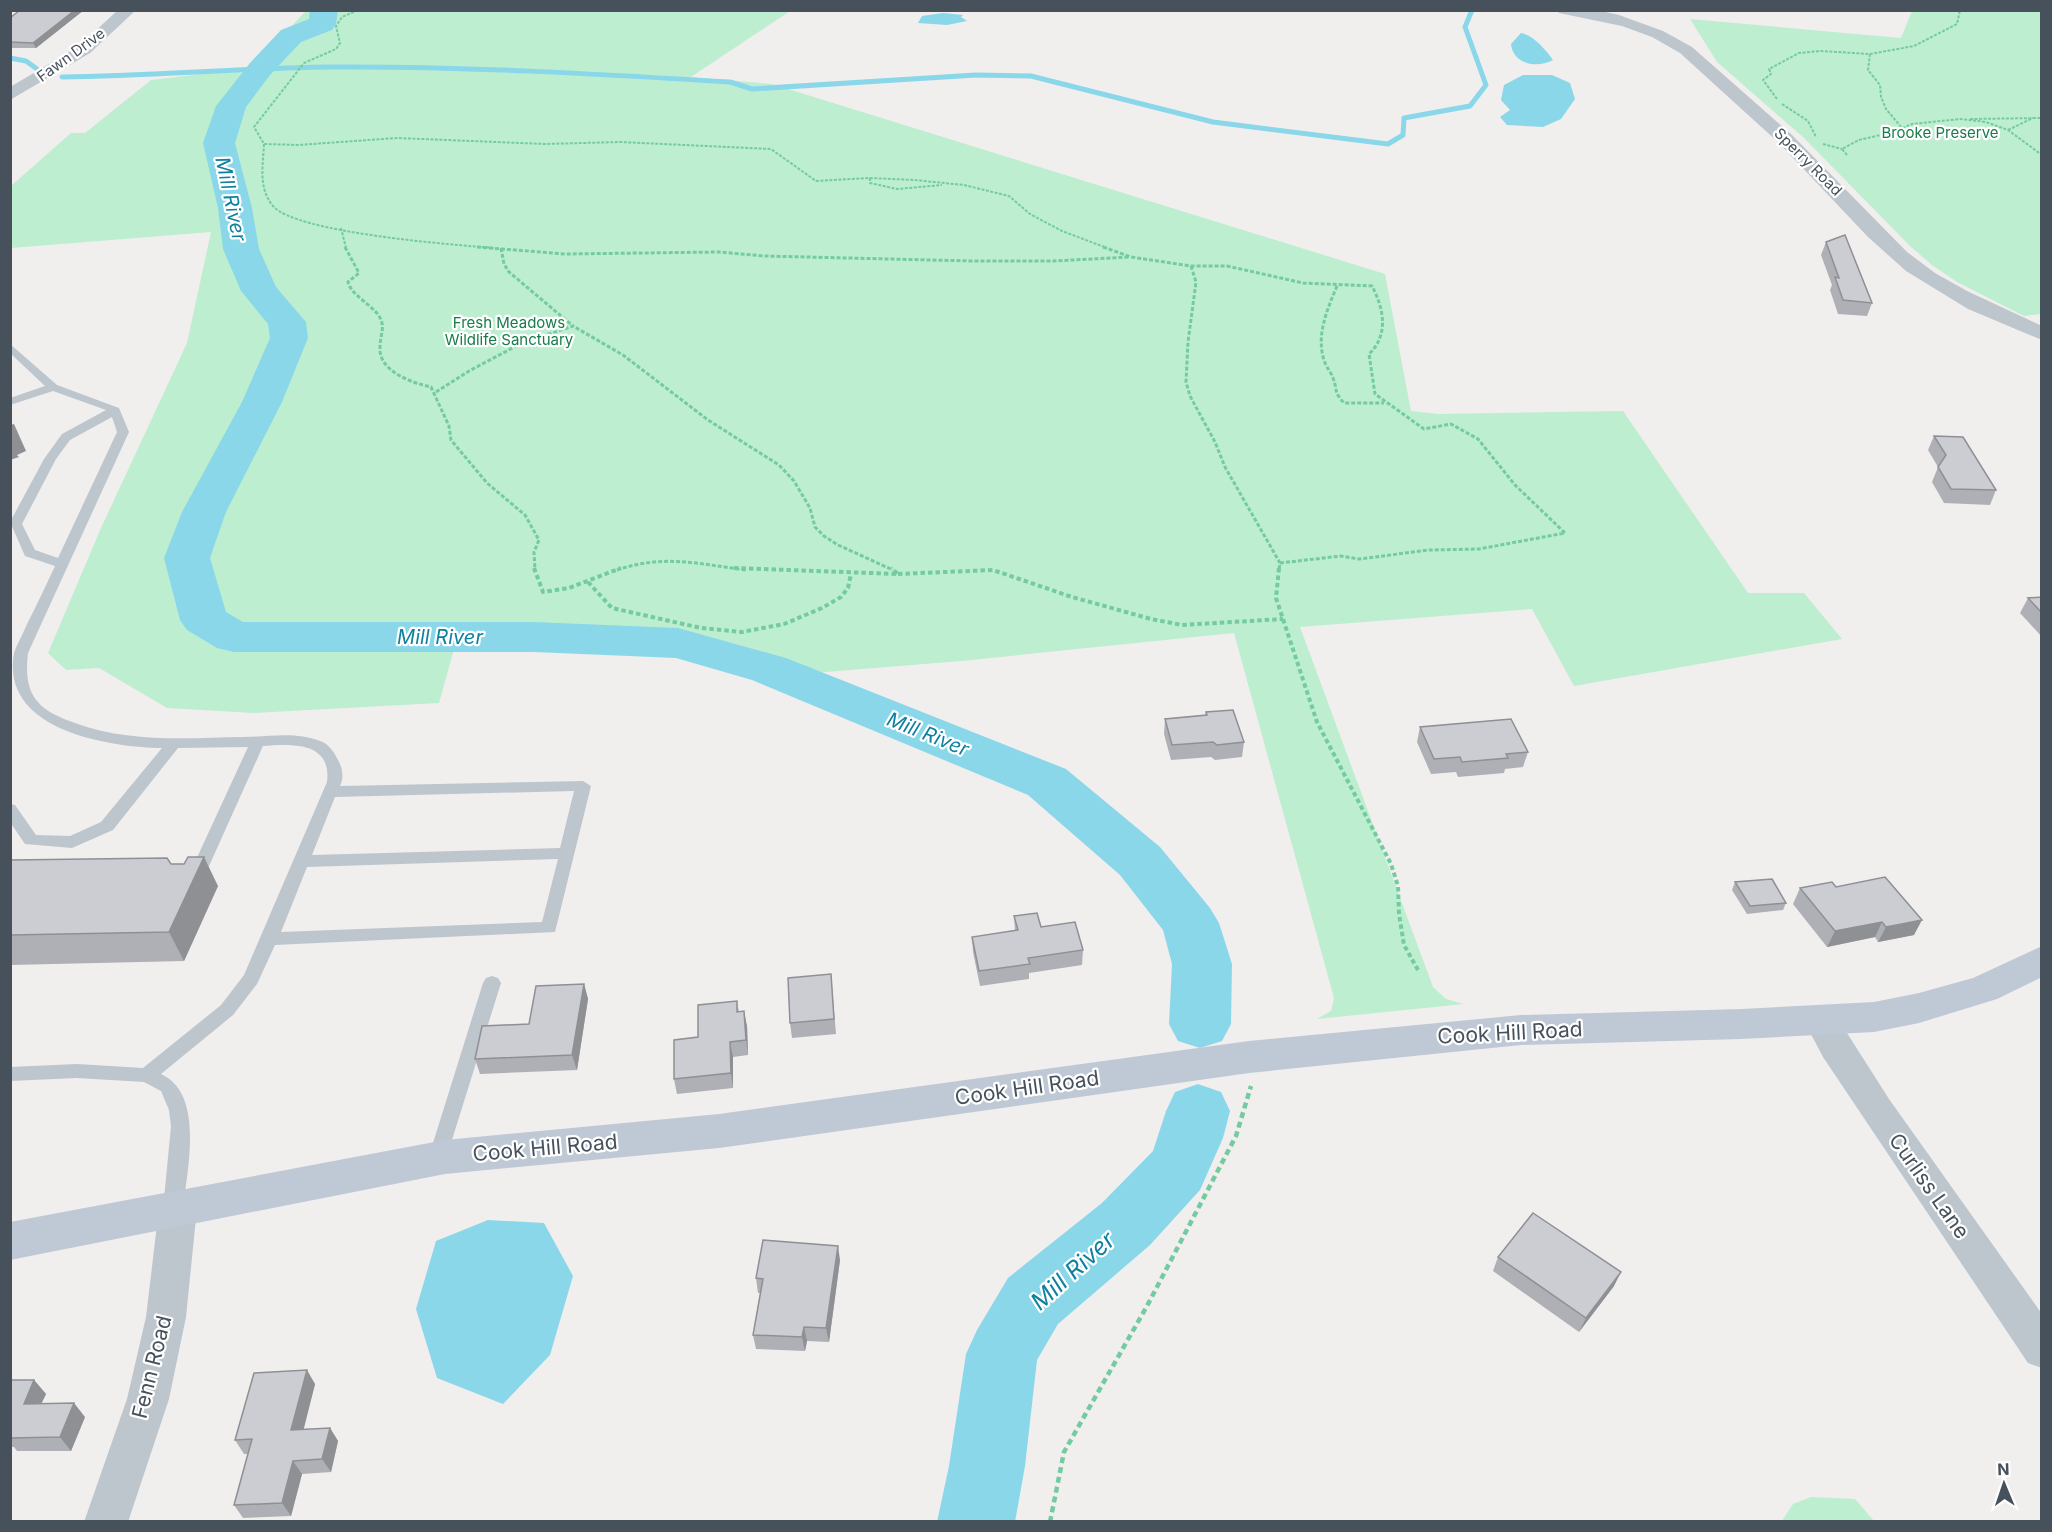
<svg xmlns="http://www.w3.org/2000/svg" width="2052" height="1532" font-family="Inter,sans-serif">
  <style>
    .green { fill: #bdeed0 }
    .water { fill: #8ad7ea }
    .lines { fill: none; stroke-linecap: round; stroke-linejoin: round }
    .stream { stroke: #8ad7ea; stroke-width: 5 }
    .river { fill: #8ad7ea; fill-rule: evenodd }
    .path-far3 { stroke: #75cba1; stroke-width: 2; stroke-dasharray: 3 1.5; stroke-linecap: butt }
    .path-far2 { stroke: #75cba1; stroke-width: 3; stroke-dasharray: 4 2; stroke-linecap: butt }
    .path-far1 { stroke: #75cba1; stroke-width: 4; stroke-dasharray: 4.5 3; stroke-linecap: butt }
    .path { stroke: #75cba1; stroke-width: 4.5; stroke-dasharray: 6 4; stroke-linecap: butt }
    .lane { fill: #bdc6cd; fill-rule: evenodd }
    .street { fill: #bdc6cd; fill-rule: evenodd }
    .secondary { fill: #bfc9d5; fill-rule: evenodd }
    .wall { fill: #afb0b5 }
    .shaded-wall { fill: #8e9094 }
    .building { fill: #cbcdd3; stroke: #8e9094; stroke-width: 1.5 }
    .labels { text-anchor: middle; stroke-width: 4.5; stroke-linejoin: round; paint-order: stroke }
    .far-street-label { font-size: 15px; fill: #47515b; stroke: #fff }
    .far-park-label { font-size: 15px; fill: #187c4a; stroke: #fff }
    .water-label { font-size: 20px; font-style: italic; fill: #0e819f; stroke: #fff }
    .near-street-label { font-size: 21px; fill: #47515b; stroke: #fff }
    .near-water-label { font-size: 24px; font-style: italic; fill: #0e819f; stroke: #fff }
  </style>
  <rect width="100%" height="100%" fill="#f1eeee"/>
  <!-- green -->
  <g class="green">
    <path d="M306,11H790L691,77L772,84L1385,274L1411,411L1438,414L1623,411L1748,593H1804L1842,639L1574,686L1532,609L1300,627L1433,987L1446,999L1464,1004L1317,1019L1331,1011L1334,998L1234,633L961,661L801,674L748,673L619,646L456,642L439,703L253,713L167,708L99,668L66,670L48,653L101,528L187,343L211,232L11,248V186L71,133H85L151,80L251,68Z"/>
    <path d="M1912,11H2041V314L2024,316L1957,282L1932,265L1910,246L1804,138L1717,62L1690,19L1901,38Z"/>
    <path d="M1811,1497L1855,1499L1874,1521H1782L1793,1504Z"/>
  </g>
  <!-- water -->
  <g class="water">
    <path d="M943,13L963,15L961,17L967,21L947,25L918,23L922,16Z"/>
    <path d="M1521,33C1533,35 1546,50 1553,60C1536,69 1513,64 1511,44Z"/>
    <path d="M1523,75H1552L1570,83L1575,99L1561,119L1543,127L1507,125L1500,117L1510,110L1501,100L1504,85Z"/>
    <path d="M488,1220L544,1223L573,1276L550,1355L503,1404L437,1378L416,1309L436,1241Z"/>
  </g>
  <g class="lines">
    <!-- stream -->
    <g class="stream">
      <path d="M10,58L26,61L37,69"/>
      <path d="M62,77C151,76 241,68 330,67C464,66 597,74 730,82L752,89L976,75L1031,76L1213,122L1388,144L1403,135L1404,118L1470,106L1486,85L1465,27L1472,10"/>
    </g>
    <!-- river -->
    <g class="river">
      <path d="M310,10H338L336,24L332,30L301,42L270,75L246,107L235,143L252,208L259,249L276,287L306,322L308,338L282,402L226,512L210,558L226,612L243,622H534L678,628L786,658L1066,769L1160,847L1210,908L1219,923L1232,964L1231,1024L1222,1041L1200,1048L1178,1041L1169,1024L1172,964L1163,930L1120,875L1028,795L752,680L676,658L534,652H234L217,648L187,630L180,620L164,558L182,512L242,402L270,338L268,324L241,291L223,249L218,208L203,143L216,106L250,63L281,30L309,19Z"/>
      <path d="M1198,1084L1221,1092L1230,1111L1223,1138L1200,1190L1150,1245L1058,1324L1037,1360L1025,1466L1015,1522H937L949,1466L966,1354L977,1330L1008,1278L1102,1203L1153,1151L1166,1111L1175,1092Z"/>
    </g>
    <!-- path-far3 -->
    <g class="path-far3">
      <path d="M358,10L342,17L336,26L340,43L336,49L304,63L254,127L264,144L298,145L397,138L545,144L620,142L771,149L816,181L870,178L914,180L964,185L1009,196L1030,214L1062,231L1107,248"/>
      <path d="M1870,54L1868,70L1880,85L1881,97L1886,109L1902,128"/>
      <path d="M1777,99L1763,80L1771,74L1769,69L1799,53L1820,51L1870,54L1914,46L1957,24L1960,10"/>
      <path d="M1782,104L1808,121L1816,137"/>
      <path d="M1970,119L2042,118"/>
      <path d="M2008,130L2033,118"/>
      <path d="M264,144C263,166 258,188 273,206C296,233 455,245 495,248"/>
      <path d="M1823,144L1842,149"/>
      <path d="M1847,155L1842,149L1859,140L1893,132L1912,124L1960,119L1986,122L2008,130L2042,155"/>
      <path d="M870,178V183L897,189L942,185"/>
      <path d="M341,228L346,248"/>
    </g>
    <!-- path-far2 -->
    <g class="path-far2">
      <path d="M345,247L359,273L348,282C351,295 371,304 379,316C386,327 380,335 380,347C378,371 412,383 431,387L449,426L451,440L487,483L525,515L539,540L534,552L535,570"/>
      <path d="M477,247L565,254L719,252L764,256L973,261H1053L1130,257"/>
      <path d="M1103,247L1131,257L1191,266H1227L1303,283L1372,286C1384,309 1389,335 1369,354L1375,394L1424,429L1451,424L1478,439L1515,485L1565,533L1479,549L1429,550L1359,559L1341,556L1280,563"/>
      <path d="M501,248L504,264L509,272L573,326"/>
      <path d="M1191,266L1196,282L1188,342L1186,382L1190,396L1215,442L1225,467L1280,563L1279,570"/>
      <path d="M1337,286C1327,310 1316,335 1324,360C1326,367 1331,372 1333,378C1338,391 1333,391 1344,403H1384"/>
      <path d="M436,392L469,371L522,343L573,326L623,355L708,420L779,465L794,481L810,508L815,527L824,536L838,545L893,570"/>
      <path d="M617,570C663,554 699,564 746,570"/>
    </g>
    <!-- path-far1 -->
    <g class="path-far1">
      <path d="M534,568L543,592L569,588L621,568"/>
      <path d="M734,568L898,574L891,568"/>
      <path d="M1279,568L1276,598L1317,722L1391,864L1398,886L1399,914L1404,945L1418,970"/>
      <path d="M898,574L993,570L1072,597L1151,619L1182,625L1283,619"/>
      <path d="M588,582L612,608L701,628L742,632L784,624L822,608L841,597L848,588L851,574"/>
    </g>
    <!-- path -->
    <path class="path" d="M1050,1522L1064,1452L1147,1306L1236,1136L1251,1086"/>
    <!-- lane -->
    <g class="lane">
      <path d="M10,344L57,385L119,408L129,432L28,653C23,695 37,710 75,723C129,743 187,738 243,737C268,737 295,731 320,741C329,744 334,752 338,760C343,769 344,778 340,786L583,781L591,786L555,932L275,945L257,984L233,1015L161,1074C205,1094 187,1170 183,1209L180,1215L173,1217L166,1215L163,1209L171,1126L169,1110L161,1091L144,1082L77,1078L10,1081V1067L77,1064L143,1068L221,1005L244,975L327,782C332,741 291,744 263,746L205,875L203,879H191L189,875L248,747L178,748L113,830L72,848L25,844L10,822V804L15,805L36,835L70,836L101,822L162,748C110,747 0,731 14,653C17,644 23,634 27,624C37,605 46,585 55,566L25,556L10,522L44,459L62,434L106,410L53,391L10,405V398L45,386L10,353ZM112,417L117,432L58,558L35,550L22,524L56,459L70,440ZM574,791L560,848L312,855L335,797ZM558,859L542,922L281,932L307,867Z"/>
      <path d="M492,976L498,978L501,983L446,1159L444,1165L437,1167L430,1165L428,1159L483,983L486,978Z"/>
    </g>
    <!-- street -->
    <g class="street">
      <path d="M118,10H136L90,53L10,100V87L78,47Z"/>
      <path d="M1557,10H1597L1619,15L1663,31L1692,47L1792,135L1907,252L1935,273L1967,291L2042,326V340L1968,309L1906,271L1868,237L1779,143L1680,53L1652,37L1622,26L1559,13Z"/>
      <path d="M1821,1007L1833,1011L1889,1099L2042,1314V1368L2028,1363L1823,1057L1804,1021L1809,1011Z"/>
      <path d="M178,1191L192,1196L197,1208L186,1317L169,1399L128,1522H84L127,1399L146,1317L159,1208L164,1196Z"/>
    </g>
    <!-- secondary -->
    <path class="secondary" d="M2042,946V977L1997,999L1919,1023L1874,1032L1742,1039L1521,1045L1249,1073L719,1148L445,1174L10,1260V1222L445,1140L719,1114L1249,1041L1521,1015L1742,1009L1874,1002L1919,993L1973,978Z"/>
  </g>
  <!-- wall -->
  <g class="wall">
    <path d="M20,10H84L36,48H10V18Z"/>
    <path d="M1826,242L1872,303L1867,316L1838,314L1830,290L1832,285L1821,255Z"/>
    <path d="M1934,436L1996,490L1990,505L1944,503L1932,482L1938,467L1928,450Z"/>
    <path d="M2042,597V637L2020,613L2028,598Z"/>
    <path d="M1206,712L1244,742L1242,757L1215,760L1211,757L1171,760L1164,734L1165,719L1205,715Z"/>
    <path d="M1420,727L1528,752L1523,767L1505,769L1504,773L1458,777L1456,772L1431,774L1417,742Z"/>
    <path d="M10,860L171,864L218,886L184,961L10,965Z"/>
    <path d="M1735,882L1786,903L1783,910L1747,914L1732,890Z"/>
    <path d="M1836,887L1914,935L1878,942L1875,937L1827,947L1793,904L1800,888Z"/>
    <path d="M1014,916L1041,927L1083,950L1082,965L1029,973V979L980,986L973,952L972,937L1015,931Z"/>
    <path d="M831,974L836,1034L792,1038L790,1023Z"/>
    <path d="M584,984L588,999L577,1070L480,1074L475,1059L529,1024Z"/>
    <path d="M737,1001L739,1012L747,1026L748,1055L733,1057V1088L677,1094L674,1079L698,1037Z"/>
    <path d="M1498,1257L1614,1286L1579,1332L1493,1271Z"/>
    <path d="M840,1260L829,1342L807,1341L805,1351L756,1349L753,1335L760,1293H758L756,1278Z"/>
    <path d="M10,1380H34L46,1394L41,1404L85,1417L71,1451H17L14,1447H10Z"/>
    <path d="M315,1384L303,1430L330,1428L338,1441L331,1472L302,1474L291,1516L243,1518L234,1505L248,1454H244L235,1440Z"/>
  </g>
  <!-- shaded-wall -->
  <g class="shaded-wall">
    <path d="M75,10H84L36,48L33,43Z"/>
    <path d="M14,424L26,451L17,455L19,457L10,460V425Z"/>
    <path d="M204,857L218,886L184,961L169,932Z"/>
    <path d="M1922,920L1914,935L1878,942L1886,927Z"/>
    <path d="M1882,922L1875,937L1827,947L1835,931Z"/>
    <path d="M584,984L588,999L577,1070L572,1055Z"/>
    <path d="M744,1011L747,1026L748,1055L746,1040Z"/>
    <path d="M730,1042L733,1057V1088L731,1073Z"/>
    <path d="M838,1246L840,1260L829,1342L826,1328Z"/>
    <path d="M1621,1272L1614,1286L1579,1332L1586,1318Z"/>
    <path d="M804,1327L807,1341L805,1351L802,1337Z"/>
    <path d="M307,1370L315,1384L300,1444L291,1430Z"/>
    <path d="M34,1380L46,1394L35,1417L24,1404Z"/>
    <path d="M74,1403L85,1417L71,1451L60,1437Z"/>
    <path d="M330,1428L338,1441L331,1472L322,1459Z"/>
    <path d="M293,1461L302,1474L291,1516L282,1503Z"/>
  </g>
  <!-- building -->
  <g class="building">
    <path d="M20,10H75L33,43L10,42V18Z"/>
    <path d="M1845,235L1872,303L1843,300L1835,277L1839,278L1826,242Z"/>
    <path d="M1934,436L1963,437L1996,490L1951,489L1938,467L1946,455Z"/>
    <path d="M2042,597V613L2028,598Z"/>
    <path d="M1233,710L1244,742L1217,745L1213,742L1172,745L1165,719L1207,715L1206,712Z"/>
    <path d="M1511,719L1528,752L1506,754L1508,758L1462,762L1460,757L1434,759L1420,727Z"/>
    <path d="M188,857H204L169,932L10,935V860L167,858L171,864H184Z"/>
    <path d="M1885,877L1922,920L1886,927L1882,922L1835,931L1800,888L1832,882L1836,887Z"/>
    <path d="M1772,879L1786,903L1750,906L1735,882Z"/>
    <path d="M1037,913L1041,927L1075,922L1083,950L1028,958L1030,964L979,971L972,937L1018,930L1014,916Z"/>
    <path d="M831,974L834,1019L790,1023L788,978Z"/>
    <path d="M584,984L572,1055L475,1059L482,1026L529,1024L536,986Z"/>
    <path d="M737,1001V1012L744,1011L746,1040L730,1042L731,1073L674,1079V1040L698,1037V1005Z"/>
    <path d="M1533,1213L1621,1272L1586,1318L1498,1257Z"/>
    <path d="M763,1240L838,1246L826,1328L804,1327L802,1337L753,1335L763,1279L756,1278Z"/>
    <path d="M307,1370L291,1430L330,1428L322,1459L293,1461L282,1503L234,1505L252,1439L235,1440L254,1373Z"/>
    <path d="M10,1380H34L24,1404L74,1403L60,1437L10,1438Z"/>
  </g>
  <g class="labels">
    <!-- far-street labels -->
    <g class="far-street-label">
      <text transform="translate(71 55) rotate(-36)" y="5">Fawn Drive</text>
      <text transform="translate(1808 162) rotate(45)" y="5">Sperry Road</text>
    </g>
    <!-- far-park labels -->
    <g class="far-park-label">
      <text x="1940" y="138">Brooke Preserve</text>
      <text x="509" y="328">Fresh Meadows<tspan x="509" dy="17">Wildlife Sanctuary</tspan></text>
    </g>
    <!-- water labels -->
    <g class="water-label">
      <text transform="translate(231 199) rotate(78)" y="7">Mill River</text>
      <text x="440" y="644">Mill River</text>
      <text transform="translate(928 734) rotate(22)" y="7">Mill River</text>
    </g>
    <!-- near-street labels -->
    <g class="near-street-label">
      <text transform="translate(1510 1033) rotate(-3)" y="7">Cook Hill Road</text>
      <text transform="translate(1027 1088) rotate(-8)" y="7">Cook Hill Road</text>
      <text transform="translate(545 1148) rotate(-5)" y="7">Cook Hill Road</text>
      <text transform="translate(1929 1186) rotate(55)" y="7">Curliss Lane</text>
      <text transform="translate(152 1367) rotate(-76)" y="7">Fenn Road</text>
    </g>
    <!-- near-water labels -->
    <g class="near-water-label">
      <text transform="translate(1073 1271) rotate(-42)" y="8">Mill River</text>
    </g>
  </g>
  <!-- border -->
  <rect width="2052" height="1532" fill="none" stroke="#47515b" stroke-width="24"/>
  <!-- north arrow -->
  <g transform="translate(2004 1484) rotate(358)" stroke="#ffffff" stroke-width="4.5" paint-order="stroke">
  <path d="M0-4.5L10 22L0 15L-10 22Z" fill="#47515b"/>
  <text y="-9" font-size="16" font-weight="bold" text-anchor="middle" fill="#47515b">N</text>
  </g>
</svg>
